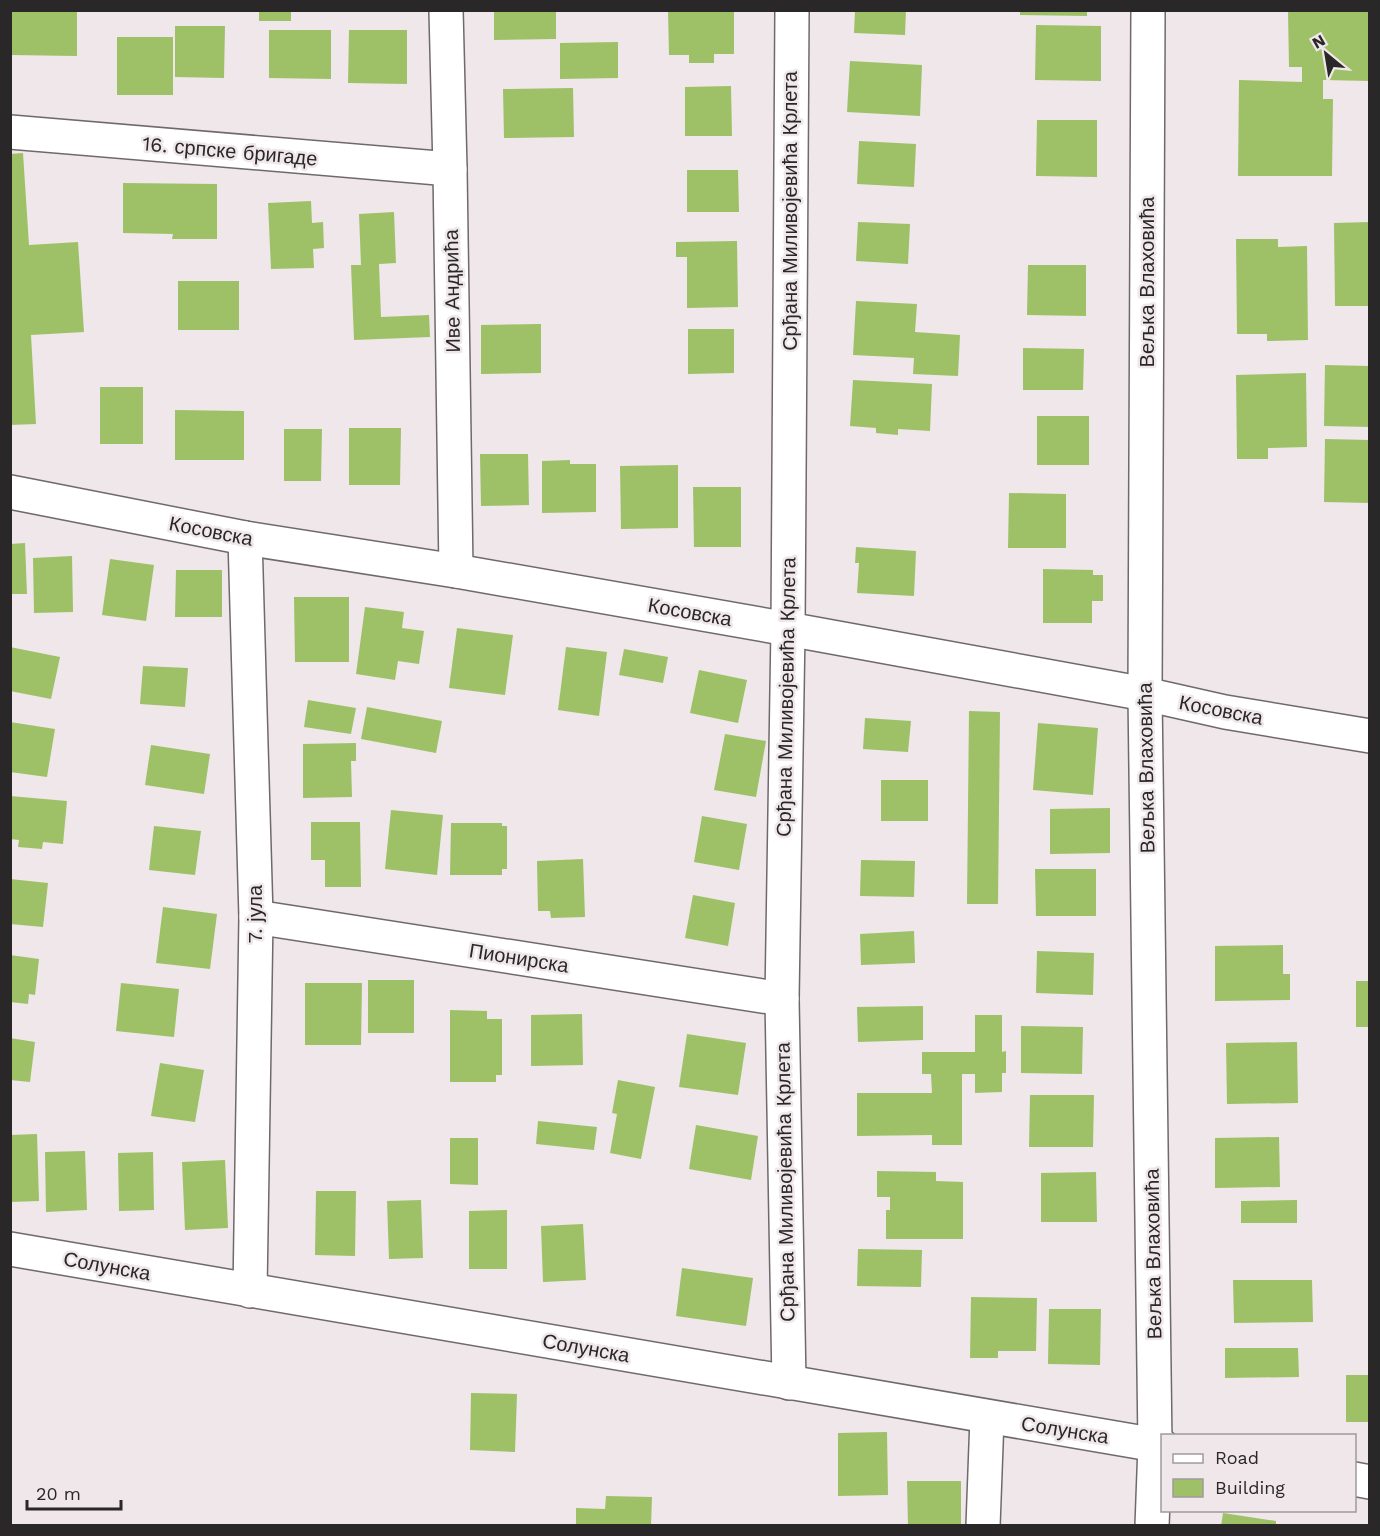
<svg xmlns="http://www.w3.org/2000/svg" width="1380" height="1536" font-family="'Work Sans',sans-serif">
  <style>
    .building { fill: #9ec167 }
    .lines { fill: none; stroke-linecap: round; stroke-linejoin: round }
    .minor-casing { stroke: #70696b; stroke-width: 36 }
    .minor { stroke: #fff; stroke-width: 33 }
    .labels { text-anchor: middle; stroke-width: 5; stroke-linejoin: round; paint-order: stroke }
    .street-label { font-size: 20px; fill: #2a2728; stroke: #efe7e9 }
  </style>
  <rect width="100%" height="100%" fill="#efe7e9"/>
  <!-- building -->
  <g class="building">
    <path d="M10,10H77V56L10,55Z"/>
    <rect x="259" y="10" width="32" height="11"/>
    <path d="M494,10H556V39L494,40Z"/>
    <path d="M668,10H734V54H714V63H689V55H669Z"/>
    <path d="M855,10H906L905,35L854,33Z"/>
    <path d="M1020,10H1087V16L1020,15Z"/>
    <path d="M1370,10V81L1323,80V99H1333L1332,176H1238L1239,80L1302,82V67H1289L1288,11Z"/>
    <path d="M1036,25L1101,26V81L1035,80Z"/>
    <path d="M175,26H225L224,78L175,77Z"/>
    <path d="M269,30H331V79L269,78Z"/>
    <path d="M349,30H407V84L348,83Z"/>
    <rect x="117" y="37" width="56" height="58"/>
    <path d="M618,42V78L560,79V43Z"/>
    <path d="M850,61L922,65L920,116L847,112Z"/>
    <path d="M731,86L732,136H685V87Z"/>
    <path d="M573,88L574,137L504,138L503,89Z"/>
    <path d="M1037,120H1097V177L1036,176Z"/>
    <path d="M859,141L916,144L914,187L857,184Z"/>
    <path d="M23,153L29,245L78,242L84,332L31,335L36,424L10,425V154Z"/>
    <path d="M687,170H738L739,212H687Z"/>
    <path d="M123,183L217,184V239H172L173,234L123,233Z"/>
    <path d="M311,201L312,223L323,222L324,248L313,249L314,268L271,269L268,203Z"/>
    <path d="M394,212L396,263L379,264L381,317L429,315L430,337L354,340L351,265H361L359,214Z"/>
    <path d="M858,222L910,224L908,264L856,261Z"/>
    <path d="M1370,222V306H1335L1334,223Z"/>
    <path d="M1236,239H1278V247L1307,246L1308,340L1267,341V334H1237Z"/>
    <path d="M737,241L738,307L687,308V257H676V242Z"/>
    <path d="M1028,265H1086V316L1027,315Z"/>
    <rect x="178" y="281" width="61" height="49"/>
    <path d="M856,301L917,304L915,332L960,335L958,376L913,374L914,358L853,355Z"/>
    <path d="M541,324V373L481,374V325Z"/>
    <path d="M688,329H734V373L688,374Z"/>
    <path d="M1023,348L1084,349L1083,390H1023Z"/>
    <path d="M1325,365L1370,366V427L1324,426Z"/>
    <path d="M1306,373L1307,447L1268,448V459H1237L1236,375Z"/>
    <path d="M853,380L932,384L930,431L898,429V435L876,433V428L850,426Z"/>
    <rect x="100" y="387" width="43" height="57"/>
    <path d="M175,410L244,411V460H175Z"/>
    <rect x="1037" y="416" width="52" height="49"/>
    <path d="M349,428H401L400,485H349Z"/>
    <path d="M284,429H322L321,481H284Z"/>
    <path d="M1325,439L1370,440V503L1324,502Z"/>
    <path d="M480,454H528L529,505L481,506Z"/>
    <path d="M570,460V464H596V512L542,513V461Z"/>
    <path d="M678,465V528L621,529L620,466Z"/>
    <path d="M693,487H741V547H694Z"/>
    <path d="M1009,493L1066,494V548H1008Z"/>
    <path d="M25,543L27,594H10V544Z"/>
    <path d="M856,547L916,551L914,596L857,593L859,563H855Z"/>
    <path d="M72,556L73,612L34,613L33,558Z"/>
    <path d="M110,559L154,565L146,621L102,615Z"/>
    <path d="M1043,569L1093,570V575H1103V601H1092V623H1043Z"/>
    <path d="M176,570H222V617H175Z"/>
    <path d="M294,597H349V662H295Z"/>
    <path d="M365,607L404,612L402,628L424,631L419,664L398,661L395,680L356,674Z"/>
    <path d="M457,628L513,635L505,695L449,688Z"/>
    <path d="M10,647L60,657L51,699L10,691Z"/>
    <path d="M566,647L607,652L599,716L558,710Z"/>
    <path d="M624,649L668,657L663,683L619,675Z"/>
    <path d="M143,666L188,668L185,707L140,704Z"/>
    <path d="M699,670L747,680L738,723L690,713Z"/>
    <path d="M308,700L356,708L351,734L304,727Z"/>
    <path d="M367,707L442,721L436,753L361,739Z"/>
    <path d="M969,711L1000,712L998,904H967Z"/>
    <path d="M865,718L911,721L908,752L863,749Z"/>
    <path d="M10,722L55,729L47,777L10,772Z"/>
    <path d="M1038,723L1098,728L1093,795L1033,790Z"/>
    <path d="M725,734L766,741L756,797L714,790Z"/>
    <path d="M356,743V761H351L352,797L303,798V744Z"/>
    <path d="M151,745L210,754L204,794L145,785Z"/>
    <rect x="881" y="780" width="47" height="41"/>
    <path d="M10,796L67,801L63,844L43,842L42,849L18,847L19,840L10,839Z"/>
    <path d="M1110,808V853L1050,854V809Z"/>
    <path d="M391,810L443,815L437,875L385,869Z"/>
    <path d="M702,816L747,824L739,870L694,862Z"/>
    <path d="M311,822H360L361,887H325V860H311Z"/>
    <path d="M451,823H502V826H507V869H502V875H450Z"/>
    <path d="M154,826L201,831L195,875L149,870Z"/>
    <path d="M583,859L585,917L551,918L550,911H538L537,861Z"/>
    <path d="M861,860L915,861L914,897L860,896Z"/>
    <path d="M1035,869H1096V916H1036Z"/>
    <path d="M10,879L48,883L43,927L10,924Z"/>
    <path d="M693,895L735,903L728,946L685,938Z"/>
    <path d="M163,907L217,914L210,969L156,963Z"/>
    <path d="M914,931L915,963L861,965L860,934Z"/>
    <path d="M1283,945V974H1290V1000L1215,1001V946Z"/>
    <path d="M1037,951L1094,953L1093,995L1036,993Z"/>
    <path d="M10,955L39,959L35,995L29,994L28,1004L10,1002Z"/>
    <rect x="368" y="980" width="46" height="53"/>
    <rect x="1356" y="981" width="14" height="46"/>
    <path d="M121,983L179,989L174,1037L116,1031Z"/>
    <path d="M305,983H362L361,1045H305Z"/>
    <path d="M923,1006V1040L858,1042L857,1007Z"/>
    <path d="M450,1010L487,1011V1019H502V1075H496V1082H450Z"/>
    <path d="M582,1014L583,1065L531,1066V1015Z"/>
    <path d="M975,1015H1002V1052L1006,1051V1073H1002V1092L975,1093V1074H962V1145H932V1135L857,1136V1093H932L931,1074H922V1052H975Z"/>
    <path d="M1021,1026L1083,1027L1082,1074L1021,1073Z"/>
    <path d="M687,1034L746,1043L738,1095L679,1087Z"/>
    <path d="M10,1038L35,1042L30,1082L10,1080Z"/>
    <path d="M1297,1042L1298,1103L1227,1104L1226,1043Z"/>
    <path d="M160,1063L204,1070L195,1122L151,1116Z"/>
    <path d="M618,1080L655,1087L641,1159L610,1153L617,1114L612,1113Z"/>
    <path d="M1030,1095H1094L1093,1147H1029Z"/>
    <path d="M538,1121L597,1127L594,1150L536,1144Z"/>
    <path d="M696,1125L758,1136L751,1180L689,1169Z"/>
    <path d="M37,1134L39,1201L10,1202V1135Z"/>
    <path d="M1279,1137L1280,1187L1215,1188V1138Z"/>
    <path d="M450,1138H478V1185L450,1184Z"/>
    <path d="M85,1151L87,1210L46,1212L45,1152Z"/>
    <path d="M153,1152L154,1210L119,1211L118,1153Z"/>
    <path d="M225,1160L228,1228L185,1230L182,1162Z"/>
    <path d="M877,1171L936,1172V1181L963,1182V1239H886V1210H890V1197H877Z"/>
    <path d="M1096,1172L1097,1222H1041V1173Z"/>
    <path d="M316,1191H356L355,1256L315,1255Z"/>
    <path d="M421,1200L423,1258L389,1259L387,1201Z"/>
    <path d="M1297,1200V1223H1241V1201Z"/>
    <path d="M507,1210V1269H469V1211Z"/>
    <path d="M583,1224L586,1280L543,1282L541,1226Z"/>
    <path d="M858,1249L922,1250L921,1287L857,1286Z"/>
    <path d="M682,1268L753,1278L746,1326L676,1316Z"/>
    <path d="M1233,1280H1312L1313,1322L1234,1323Z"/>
    <path d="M971,1297L1037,1298L1036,1351H998V1358H970Z"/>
    <path d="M1049,1309H1101L1100,1365L1048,1364Z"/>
    <path d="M1225,1348H1298L1299,1377L1225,1378Z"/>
    <rect x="1346" y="1375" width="24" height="47"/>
    <path d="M471,1393L517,1394L515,1452L470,1450Z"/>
    <path d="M887,1432L888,1495L838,1496V1433Z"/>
    <path d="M907,1481H961V1526H908Z"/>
    <path d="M606,1496L652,1497L651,1526H576V1508L605,1509Z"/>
    <path d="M1223,1513L1276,1521V1526H1221Z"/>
  </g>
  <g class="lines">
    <!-- minor casing -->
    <g class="minor-casing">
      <g id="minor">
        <path d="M446,10L450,169L456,571"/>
        <path d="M1148,10L1145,694L1155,1445L1152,1526"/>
        <path d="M10,132L450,169"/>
        <path d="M10,492L245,538L456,571L788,629L1145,694L1225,712L1370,736"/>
        <path d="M245,538L256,917L250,1291"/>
        <path d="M256,917L782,999"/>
        <path d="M10,1249L1162,1446"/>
        <path d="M789,1383L782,999L788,629L792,10"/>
        <path d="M1354,1479L1370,1482"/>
        <path d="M983,1526L987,1418"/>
      </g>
    </g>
    <!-- minor -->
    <use href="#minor" class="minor"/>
  </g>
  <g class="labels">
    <!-- street labels -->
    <g class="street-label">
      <text transform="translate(230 151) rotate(5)" y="7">16. српске бригаде</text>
      <text transform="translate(790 211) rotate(-90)" y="7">Срђана Миливојевића Крлета</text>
      <text transform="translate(1147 282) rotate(-90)" y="7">Вељка Влаховића</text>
      <text transform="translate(452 291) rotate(-91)" y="7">Иве Андрића</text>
      <text transform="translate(211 531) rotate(11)" y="7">Косовска</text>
      <text transform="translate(690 612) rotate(10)" y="7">Косовска</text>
      <text transform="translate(786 697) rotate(-89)" y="7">Срђана Миливојевића Крлета</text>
      <text transform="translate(1221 710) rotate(11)" y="7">Косовска</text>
      <text transform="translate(1146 768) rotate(-91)" y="7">Вељка Влаховића</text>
      <text transform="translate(255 914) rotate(-90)" y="7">7. јула</text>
      <text transform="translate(519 958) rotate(9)" y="7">Пионирска</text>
      <text transform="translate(785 1182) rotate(-91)" y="7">Срђана Миливојевића Крлета</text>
      <text transform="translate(1153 1254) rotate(-91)" y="7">Вељка Влаховића</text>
      <text transform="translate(107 1266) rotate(10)" y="7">Солунска</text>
      <text transform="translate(586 1348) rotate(10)" y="7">Солунска</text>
      <text transform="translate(1065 1430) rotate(9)" y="7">Солунска</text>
    </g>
  </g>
  <!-- border -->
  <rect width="1380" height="1536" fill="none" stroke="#2a2728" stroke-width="24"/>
  <!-- legend -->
  <rect x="1161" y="1434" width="195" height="78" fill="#efe7e9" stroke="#a09a9c" stroke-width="1.5"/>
  <rect x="1173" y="1454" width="30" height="9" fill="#ffffff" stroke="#a09a9c" stroke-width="1.5"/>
  <text x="1215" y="1464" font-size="18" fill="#2a2728">Road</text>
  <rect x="1173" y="1479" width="30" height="18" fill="#9ec167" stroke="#a09a9c" stroke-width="1.5"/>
  <text x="1215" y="1494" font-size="18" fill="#2a2728">Building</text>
  <!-- north arrow -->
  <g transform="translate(1326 54) rotate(330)" stroke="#efe7e9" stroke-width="4.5" paint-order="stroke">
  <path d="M0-4.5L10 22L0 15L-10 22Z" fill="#2a2728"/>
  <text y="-9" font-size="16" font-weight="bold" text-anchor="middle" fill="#2a2728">N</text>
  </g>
  <!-- scale -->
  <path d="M27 1500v9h94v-9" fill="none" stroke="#2a2728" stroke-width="3"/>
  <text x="36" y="1500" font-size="18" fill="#2a2728" stroke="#efe7e9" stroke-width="4.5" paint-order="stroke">20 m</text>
</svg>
